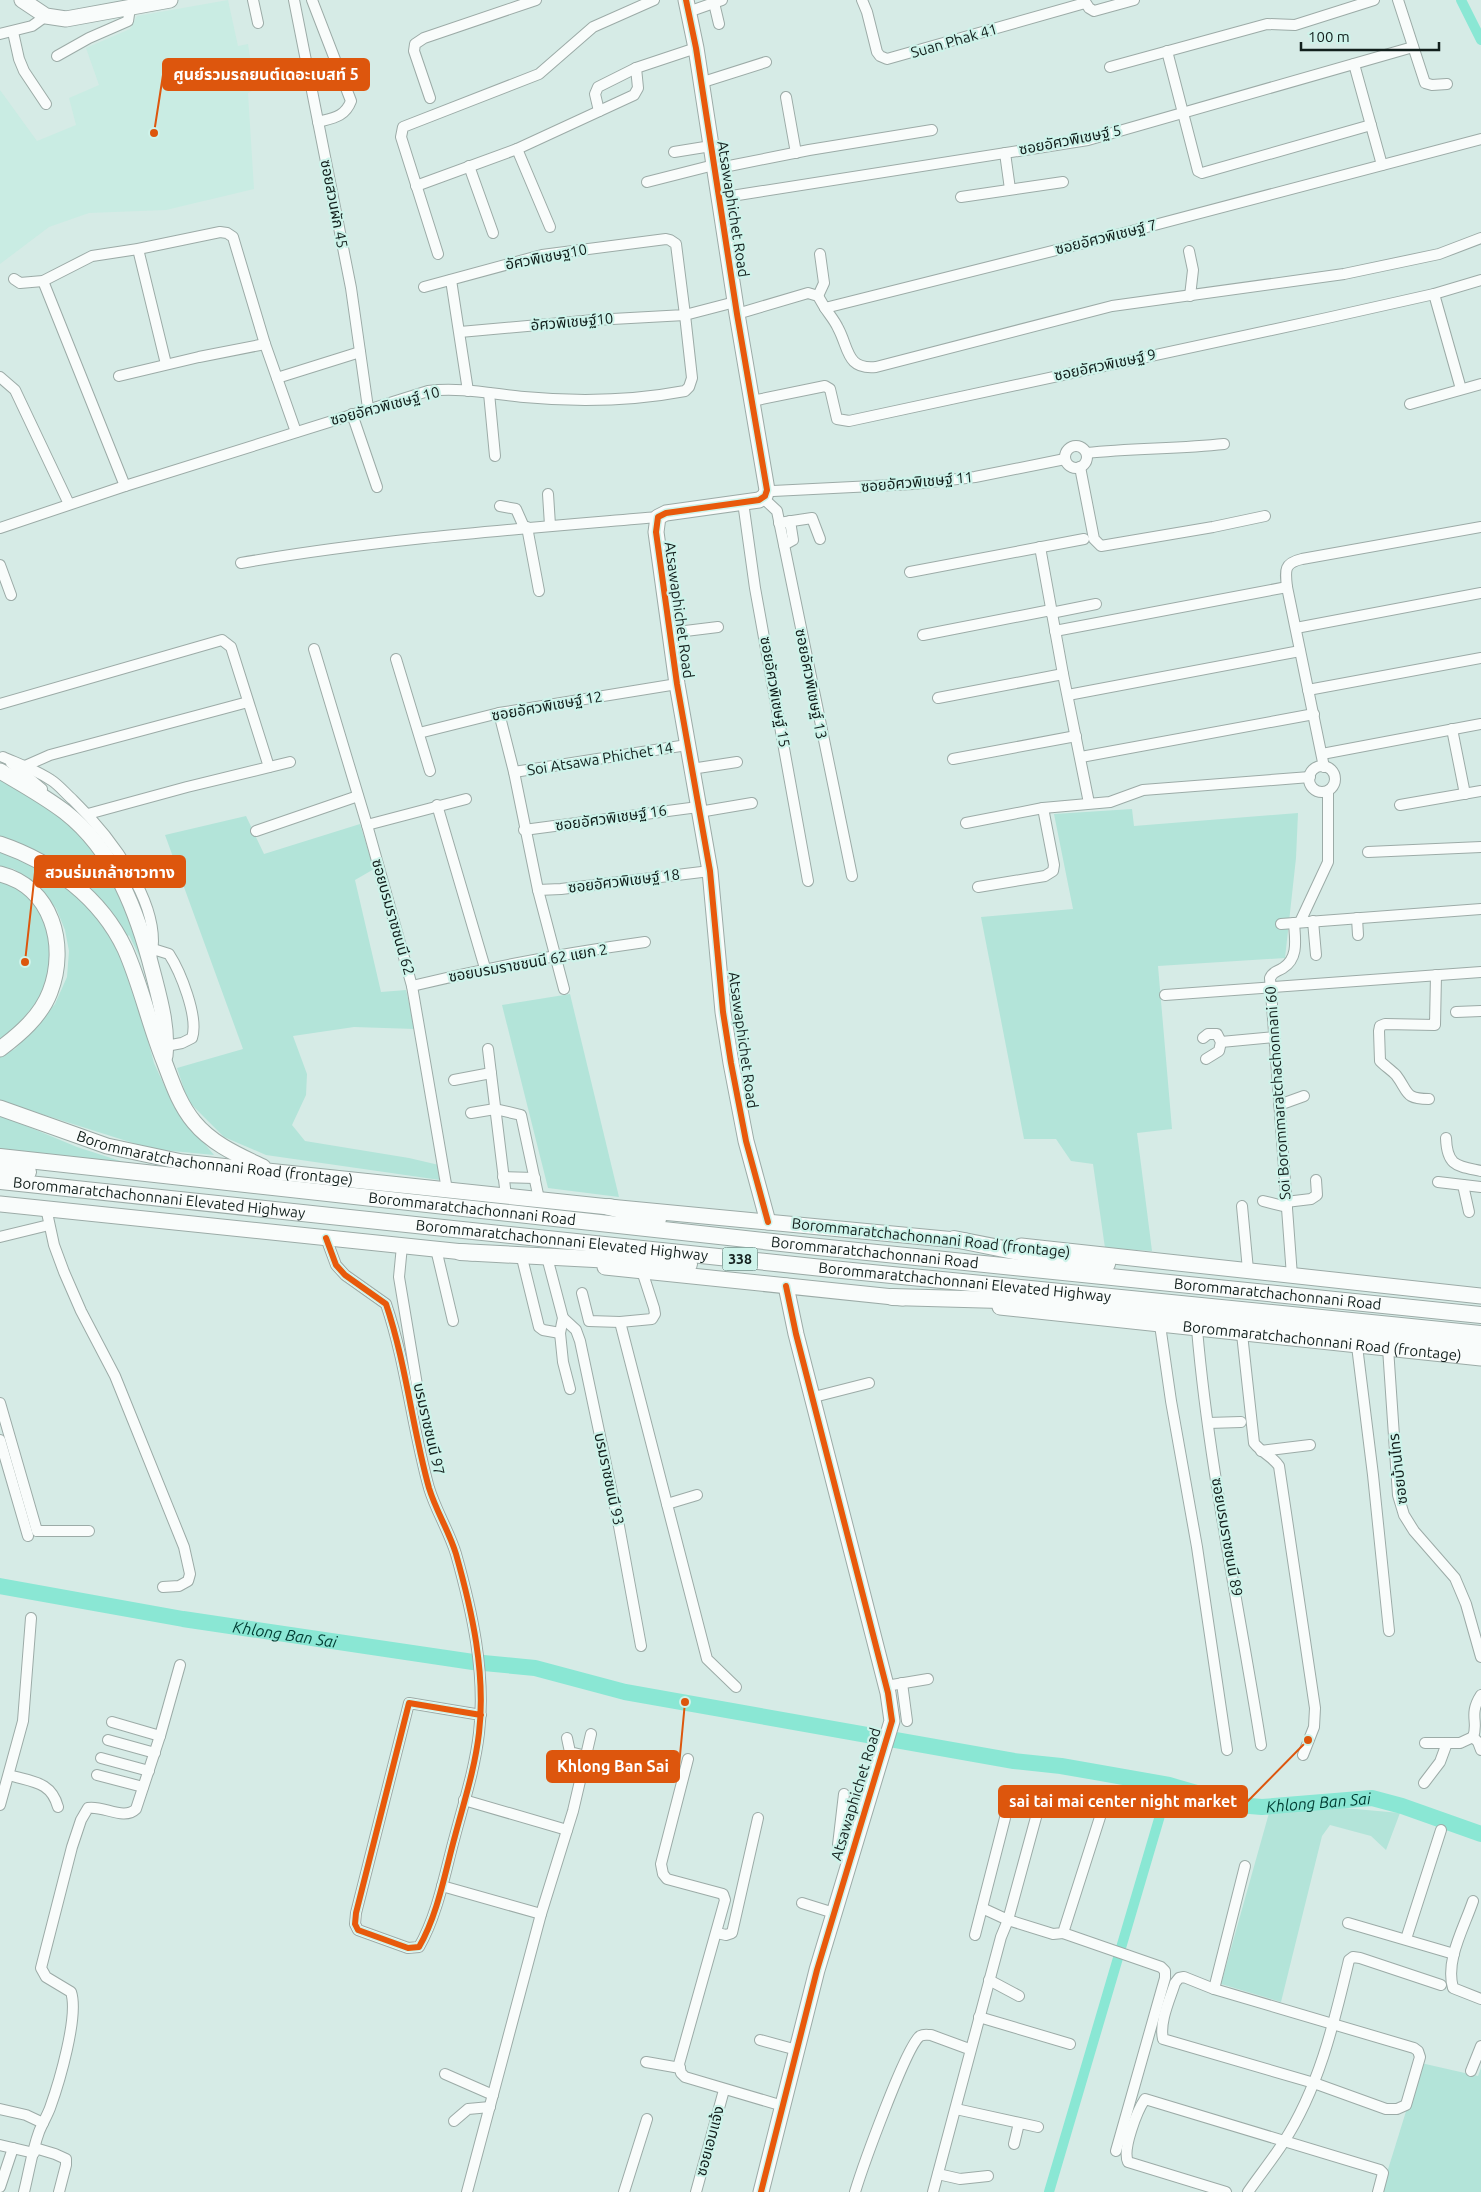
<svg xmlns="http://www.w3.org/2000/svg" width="1481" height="2192" font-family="Ubuntu,'Noto Sans Thai',sans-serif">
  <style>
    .built { fill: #c9ece3 }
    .green { fill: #b3e4d9 }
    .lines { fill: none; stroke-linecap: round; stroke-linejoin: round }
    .canal { stroke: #8ae7d4; stroke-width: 10 }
    .river { stroke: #8ae7d4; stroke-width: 16 }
    .street-casing { stroke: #9caba7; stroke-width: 12 }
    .secondary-casing { stroke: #9caba7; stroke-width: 17 }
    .primary-casing { stroke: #9caba7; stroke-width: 18 }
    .street { stroke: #f9fcfb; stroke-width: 10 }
    .secondary { stroke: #f9fcfb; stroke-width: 15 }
    .primary { stroke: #f9fcfb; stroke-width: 16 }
    .cycleway-casing { stroke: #cef3ea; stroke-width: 9 }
    .cycleway { stroke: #e8590c; stroke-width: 6 }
    .labels { text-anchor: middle; stroke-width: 4.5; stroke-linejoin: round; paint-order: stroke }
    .shield { fill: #cef3ea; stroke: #4a5f5a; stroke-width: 1 }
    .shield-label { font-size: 14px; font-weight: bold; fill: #121f1c }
    .street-label { font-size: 15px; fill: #121f1c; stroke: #cef3ea }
    .water-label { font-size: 16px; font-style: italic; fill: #003b32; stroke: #cef3ea }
    .leader { fill: none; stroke: #dd560d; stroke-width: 2 }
    .callout-dot { fill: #dd560d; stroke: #cef3ea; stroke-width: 2 }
    .callout { fill: #dd560d; stroke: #dd560d; stroke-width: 2 }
    .callout-label { font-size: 16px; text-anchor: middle; font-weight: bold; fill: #fff }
  </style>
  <rect width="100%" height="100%" fill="#d6ebe6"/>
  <!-- built -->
  <path class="built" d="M228,0L238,46L248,44L255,89L248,93L254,189L166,210L89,213L49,227L0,264V90L37,141L76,125L69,98L99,85L86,48L130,29L137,16Z"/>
  <!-- green -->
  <g class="green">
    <path d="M0,777L71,822L115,877L146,970L129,935L118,946L140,1011L154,1063L174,1107L214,1155L152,1149L0,1101V1056L15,1049L55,1004L67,977L69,951L65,930L56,908L36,886L14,869L0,866Z"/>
    <path d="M1132,809L1134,826L1298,813L1296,858L1285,958L1158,966L1172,1129L1137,1133L1152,1251L1105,1248L1093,1164L1071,1161L1056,1139H1024L981,917L1073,909L1054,814Z"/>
    <path d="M246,816L264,854L360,824L374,869L355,880L381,992L406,990L415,1029L354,1027L293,1036L307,1074L306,1095L292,1125L305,1141L409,1158L439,1165L440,1180L266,1155L224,1137L188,1101L177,1068L243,1049L165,835Z"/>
    <path d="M0,881L14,885L31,898L51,929L49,974L38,1001L4,1040L0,1042Z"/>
    <path d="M570,994L619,1197L548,1188L502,1005Z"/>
    <path d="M0,1115L77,1147L145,1169L0,1153Z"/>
    <path d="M1333,1807L1400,1813L1386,1850L1371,1836L1330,1825L1322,1836L1281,2002L1221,1984L1269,1813Z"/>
    <path d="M1421,2063L1478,2076L1481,2068V2192H1381Z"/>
  </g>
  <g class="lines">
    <!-- canal -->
    <g class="canal">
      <path d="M1461,0L1481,40"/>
      <path d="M1049,2192L1169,1785"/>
    </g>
    <!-- river -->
    <path class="river" id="s1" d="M0,1586L183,1619L473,1662L535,1668L625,1692L1014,1761L1061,1766L1169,1785L1238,1805L1262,1807L1372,1798L1402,1806L1481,1834"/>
    <!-- street casing -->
    <g class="street-casing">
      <g id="street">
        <path d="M253,0L258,23"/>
        <path d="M294,0L351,288L368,408"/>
        <path d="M312,0L351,101C345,117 333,118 318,122"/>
        <path d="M862,0L867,12L877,52L880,56L887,59L1085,3"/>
        <path d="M1084,0L1089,8L1094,11L1134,0"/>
        <path d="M1398,0L1425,83L1432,85L1447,84"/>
        <path d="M714,3L719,24"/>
        <path d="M688,12L722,0"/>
        <path d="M13,32L19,59L24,71L46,104"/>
        <path d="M0,34L32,26L46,16"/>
        <path d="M1167,51L1198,171L1202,173L1371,125"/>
        <path d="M57,56L89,38L128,21L130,8"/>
        <path d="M1354,64L1382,165"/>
        <path d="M1110,67L1267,24L1295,25L1374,0"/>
        <path d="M700,83L766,62"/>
        <path d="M786,97L796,153"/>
        <path d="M430,98L414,51L415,44L424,38L536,0"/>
        <path d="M599,111L595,94L598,87L636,68"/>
        <path d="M517,149L550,227"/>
        <path d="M674,152L711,146"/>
        <path d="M1005,153L1010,189"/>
        <path d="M469,166L493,233"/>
        <path d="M714,169L809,150L932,130"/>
        <path d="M647,182L714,165"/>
        <path d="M416,186L517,149L634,95L638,88L636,68L696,48"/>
        <path d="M961,197L1063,182"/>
        <path d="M719,198L1088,140L1413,47"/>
        <path d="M138,249L166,364"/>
        <path d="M1189,251L1193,270L1190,296"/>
        <path d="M438,254L401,137L403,127L539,74L593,27L654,0"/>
        <path d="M14,279L20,283L43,281L92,256L138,249L220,232L227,233L233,237L265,344L296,432"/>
        <path d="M451,280L468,391"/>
        <path d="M43,281L125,486"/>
        <path d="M424,287L542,255L666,239L670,240L676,244L685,315L594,320L460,332"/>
        <path d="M1434,294L1461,389"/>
        <path d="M818,296L824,283L820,254"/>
        <path d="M825,308C829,314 835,321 838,328C849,348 846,370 876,367L1112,306L1344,274L1439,254L1481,238"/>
        <path d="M737,314L808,293L818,296L825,308L1128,232L1481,139"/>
        <path d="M119,376L199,357L265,344"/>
        <path d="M0,377L15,390L69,504"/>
        <path d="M277,378L360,352"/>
        <path d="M489,393L495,456"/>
        <path d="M752,401L825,386L830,389L837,419L849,421L1327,318L1434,294L1481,280"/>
        <path d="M1410,404L1481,384"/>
        <path d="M352,414L377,487"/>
        <circle cx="1076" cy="457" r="11"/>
        <path d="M1087,453C1132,448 1178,449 1224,444"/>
        <path d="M1080,467L1094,539L1101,546L1213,527L1265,516"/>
        <path d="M767,490L773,491L913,484L975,477L1065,459"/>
        <path d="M548,494L550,525"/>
        <path d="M763,498L777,511L852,876"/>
        <path d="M743,502L755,588L808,881"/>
        <path d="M500,506L516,509L524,527"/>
        <path d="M779,523L812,518L820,539"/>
        <path d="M527,527L539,591"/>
        <path d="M0,528L125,486L428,391C460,387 492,394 524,397C577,402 632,401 685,391L689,387L692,378L685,315L735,302"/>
        <path d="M784,545L793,540L790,521"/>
        <path d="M1040,547L1063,674L1089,803"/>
        <path d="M241,563C379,539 518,529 658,517"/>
        <path d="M0,565L11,595"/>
        <path d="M910,572L1084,539"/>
        <path d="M1051,613L1096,604"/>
        <path d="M1296,628L1481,593"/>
        <path d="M1055,631L1287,587"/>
        <path d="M669,633L718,627"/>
        <path d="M923,635L1051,610"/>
        <path d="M314,649L367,825L412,986L447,1190"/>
        <path d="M396,659L430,771"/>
        <path d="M1308,690L1481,658"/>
        <path d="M1068,695L1300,651"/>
        <path d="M938,698L1063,674"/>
        <path d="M0,704L222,640L231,647L269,767"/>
        <path d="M499,713L514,772L538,890L564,989"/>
        <path d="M1452,729L1465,794"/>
        <path d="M419,733L499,713L677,684"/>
        <path d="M1322,754L1481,724"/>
        <path d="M3,757C19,764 36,770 51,780C59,785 66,794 73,800C109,835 164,905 151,958"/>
        <path d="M1081,757L1314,714"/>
        <path d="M953,759L1076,736"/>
        <path d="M11,763L42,789"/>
        <path d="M25,766L50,755L248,702"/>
        <circle cx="1322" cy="779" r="13"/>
        <path d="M1324,767L1287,587C1285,570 1284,563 1302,559L1481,527"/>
        <path d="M691,769L737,762"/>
        <path d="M514,772L687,745"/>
        <path d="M437,805L485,968"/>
        <path d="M1400,805L1481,791"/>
        <path d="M699,812L752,803"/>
        <path d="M88,814L187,787L290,762"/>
        <path d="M966,823L1043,808L1110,802L1143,790L1310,777"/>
        <path d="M367,825L466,799"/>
        <path d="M524,830L698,807"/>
        <path d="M256,831L358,796"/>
        <path d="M1368,852L1481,847"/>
        <path d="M978,887L1045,876L1053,871L1054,865L1043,808"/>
        <path d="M538,890L561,889L710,871"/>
        <path d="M1357,918L1358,935"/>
        <path d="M1313,921L1316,955"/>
        <path d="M1300,922L1328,862V791"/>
        <path d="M1281,924L1481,909"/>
        <path d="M153,949L169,954C180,971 199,1017 192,1038L182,1043L166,1046"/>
        <path d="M412,986C490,967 566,953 645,942"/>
        <path d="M1165,995L1481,972"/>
        <path d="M1456,1012L1481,1011"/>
        <path d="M1203,1038L1208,1034H1217L1221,1042L1219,1051L1206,1059"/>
        <path d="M1221,1042L1274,1037"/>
        <path d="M488,1049L506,1196"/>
        <path d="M454,1080L491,1073"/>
        <path d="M1429,1099C1404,1099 1409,1092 1396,1075C1391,1070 1385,1066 1380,1061L1379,1031L1380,1026L1385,1024L1435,1025L1436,975"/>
        <path d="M1279,1105L1304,1096"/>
        <path d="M471,1113L495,1109L521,1115L539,1199"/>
        <path d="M1446,1138C1447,1167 1458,1166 1481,1171"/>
        <path d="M503,1177L535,1178"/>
        <path d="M1438,1182L1481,1187"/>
        <path d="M1463,1185L1469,1212"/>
        <path d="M1263,1201L1287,1207"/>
        <path d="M1286,1202L1311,1199L1317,1195L1316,1180"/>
        <path d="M1242,1206L1248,1270"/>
        <path d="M46,1208L54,1245L64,1272L81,1311L115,1376L184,1547L190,1574L188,1581L179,1586L163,1587"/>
        <path d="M0,1237L49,1225"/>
        <path d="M326,1238L336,1265L345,1275L386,1304C406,1363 412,1427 429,1488C436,1511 449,1531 456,1554C472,1611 486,1673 479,1733C475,1768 464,1802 455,1836C445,1872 438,1914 419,1947L408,1948L358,1930L355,1924L356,1913L409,1703L481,1715"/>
        <path d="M402,1246L399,1277L420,1403"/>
        <path d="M436,1249L453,1321"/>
        <path d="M522,1258L539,1327L543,1330L560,1333"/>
        <path d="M548,1261L563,1318L560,1333L563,1362L570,1389"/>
        <path d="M1292,1276L1270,978C1273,971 1277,972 1283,968C1299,958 1295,939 1294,923"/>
        <path d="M582,1293L589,1321L620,1322L652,1319L655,1314L654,1308L642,1271"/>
        <path d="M563,1318L576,1330L580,1341L619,1526L641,1646"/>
        <path d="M620,1322L707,1659L736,1687"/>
        <path d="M1160,1325L1171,1401L1197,1547L1227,1750"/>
        <path d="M1197,1329C1209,1468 1239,1606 1261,1745"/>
        <path d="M1242,1334L1254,1443C1262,1453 1272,1456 1279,1466L1315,1708L1314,1727L1303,1755"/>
        <path d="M1357,1346L1373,1475L1389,1631"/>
        <path d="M1388,1348L1398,1495L1404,1515L1414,1531L1455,1578L1466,1604L1481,1657"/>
        <path d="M814,1397L869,1383"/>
        <path d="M0,1403L37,1531H89"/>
        <path d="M1208,1423L1241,1422"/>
        <path d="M0,1440L28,1536"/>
        <path d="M1261,1451L1310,1445"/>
        <path d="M667,1504L697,1495"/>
        <path d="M902,1683L907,1721"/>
        <path d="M886,1686L928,1679"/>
        <path d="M112,1722L160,1736"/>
        <path d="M1473,1737C1479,1722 1468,1715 1481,1695"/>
        <path d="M1473,1737L1478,1742L1481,1750"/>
        <path d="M567,1738L570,1752L586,1756"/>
        <path d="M108,1740L155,1753"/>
        <path d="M1425,1743H1460L1473,1737"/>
        <path d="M101,1758L149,1771"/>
        <path d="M688,1759L661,1864L663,1874L667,1879L723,1894L725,1900L679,2064L681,2073L685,2077L783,2106"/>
        <path d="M9,1775C32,1782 51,1781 58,1807"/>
        <path d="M97,1775L143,1787"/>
        <path d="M1424,1783L1440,1762L1447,1743"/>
        <path d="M844,1794L838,1845L841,1853L850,1857"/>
        <path d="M464,1800L567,1830"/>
        <path d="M0,1805L23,1721L31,1618"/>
        <path d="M442,1886L541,1914"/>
        <path d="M1473,1901C1464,1928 1445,1960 1453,1988L1481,1999"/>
        <path d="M802,1903L834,1913"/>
        <path d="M982,1908L1008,1920L1041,1799"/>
        <path d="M1348,1923L1454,1954"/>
        <path d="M717,1933L726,1935L732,1933L758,1818"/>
        <path d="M1063,1933L1161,1967L1165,1971V1978L1116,2151"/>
        <path d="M975,1935L1005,1818"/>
        <path d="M1406,1939L1441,1830"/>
        <path d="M1184,1977L1214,1989L1414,2048L1418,2051L1420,2057L1406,2105L1397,2109H1386L1314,2083L1163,2039C1159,2022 1170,1999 1175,1983L1179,1978Z"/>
        <path d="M989,1980L1019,1996"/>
        <path d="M1214,1989L1245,1866"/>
        <path d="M979,2017L1070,2044"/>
        <path d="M760,2040L797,2050"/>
        <path d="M646,2062L680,2068"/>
        <path d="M1471,2071L1481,2046"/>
        <path d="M445,2074L493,2095"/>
        <path d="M0,2109L26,2115L43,2123"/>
        <path d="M956,2109L1038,2127"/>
        <path d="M454,2121L468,2109L490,2107"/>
        <path d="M1014,2144L1019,2123"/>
        <path d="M0,2145L34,2153"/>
        <path d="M35,2148L55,2154L66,2159V2165L59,2192"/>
        <path d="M938,2174L960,2179L988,2176"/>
        <path d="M0,2187L13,2148"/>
        <path d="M24,2192C29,2172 32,2151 39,2132C42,2124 47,2116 50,2108C59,2083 79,2016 71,1992L46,1977L41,1968L72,1847L81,1820L88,1808C103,1805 124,1821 136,1809L160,1736L180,1665"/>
        <path d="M467,2192L541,1914L573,1811L591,1734"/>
        <path d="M624,2192L647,2119"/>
        <path d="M696,2192L724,2090"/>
        <path d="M855,2192C862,2169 906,2046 920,2036C924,2034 927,2035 931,2035L969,2049"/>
        <path d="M933,2192C955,2107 978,2022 1001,1937L1008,1920L1053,1934L1063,1933L1101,1814"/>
        <path d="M1226,2192L1128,2162C1122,2149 1137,2111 1145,2099L1380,2170L1383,2173L1378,2192"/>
        <path d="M1248,2192C1259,2176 1272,2160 1283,2143C1319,2088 1334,2023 1349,1960L1353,1957L1360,1958L1441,1985"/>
      </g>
    </g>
    <!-- secondary casing -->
    <g class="secondary-casing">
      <g id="secondary">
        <path d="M22,0L46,16L66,19L170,0"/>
        <path d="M686,0L696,48L737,314L767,490L765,496L759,500L666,513L658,517L656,532L677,684L710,871L723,1012L731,1063L746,1141L768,1222"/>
        <path d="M0,771C22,784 44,796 65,812C115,851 138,914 153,973C160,1000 168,1028 165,1056"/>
        <path d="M0,844C53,862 101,898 125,949C141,985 149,1024 164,1061C172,1082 179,1104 194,1122C212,1144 238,1155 263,1167"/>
        <path d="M0,874C52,887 68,945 50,992C41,1016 20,1034 0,1049"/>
        <path id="s2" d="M0,1108L107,1146L182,1162L609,1207L966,1241"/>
        <path d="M0,1204L473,1253"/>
        <path d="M1021,1246L1481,1296"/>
        <path d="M605,1267L903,1298"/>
        <path id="s3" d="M1000,1307L1481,1358"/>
        <path d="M761,2192L817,1970L892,1721L888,1693L796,1334L786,1286"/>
      </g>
    </g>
    <!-- primary casing -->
    <g class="primary-casing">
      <g id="primary">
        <path id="s4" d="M0,1157L809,1246L1481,1315"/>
        <path d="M220,1167L254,1176"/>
        <path d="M0,1169L28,1172"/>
        <path id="s5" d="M0,1181L832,1269L1481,1334"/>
        <path d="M609,1207L658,1219"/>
        <path d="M954,1239L1039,1256L1107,1264"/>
        <path d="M460,1252L689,1264"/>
        <path d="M892,1297L1037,1301L1481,1348"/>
      </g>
    </g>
    <!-- street -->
    <use href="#street" class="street"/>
    <!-- secondary -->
    <use href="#secondary" class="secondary"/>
    <!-- primary -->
    <use href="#primary" class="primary"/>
    <!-- cycleway casing -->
    <g class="cycleway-casing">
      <g id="cycleway">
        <path d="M686,0L696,48L737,314L767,490L765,496L759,500L666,513L658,517L656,532L677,684L710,871L723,1012L731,1063L746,1141L768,1222"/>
        <path d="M326,1238L336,1265L345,1275L386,1304C406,1363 412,1427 429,1488C436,1511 449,1531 456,1554C472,1611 486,1673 479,1733C475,1768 464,1802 455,1836C445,1872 438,1914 419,1947L408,1948L358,1930L355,1924L356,1913L409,1703L481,1715"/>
        <path d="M761,2192L817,1970L892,1721L888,1693L796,1334L786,1286"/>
      </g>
    </g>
    <!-- cycleway -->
    <use href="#cycleway" class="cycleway"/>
  </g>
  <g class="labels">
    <!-- shield labels -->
    <rect class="shield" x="722.5" y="1247.5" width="35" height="23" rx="4"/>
    <g class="shield-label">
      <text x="740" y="1264">338</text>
    </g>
    <!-- street labels -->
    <g class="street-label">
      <text transform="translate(954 41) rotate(-16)" y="5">Suan Phak 41</text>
      <text transform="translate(1070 140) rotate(-11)" y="5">ซอยอัศวพิเชษฐ์ 5</text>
      <text transform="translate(334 204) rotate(79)" y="5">ซอยสวนผัก 45</text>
      <text transform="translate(733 209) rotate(81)" y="5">Atsawaphichet Road</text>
      <text transform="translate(1106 237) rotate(-14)" y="5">ซอยอัศวพิเชษฐ์ 7</text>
      <text transform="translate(546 257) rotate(-11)" y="5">อัศวพิเชษฐ10</text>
      <text transform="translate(572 322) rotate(-5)" y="5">อัศวพิเชษฐ์10</text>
      <text transform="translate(1105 365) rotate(-12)" y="5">ซอยอัศวพิเชษฐ์ 9</text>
      <text transform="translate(385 406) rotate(-15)" y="5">ซอยอัศวพิเชษฐ์ 10</text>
      <text transform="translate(917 482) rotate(-5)" y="5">ซอยอัศวพิเชษฐ์ 11</text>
      <text transform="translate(679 610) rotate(82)" y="5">Atsawaphichet Road</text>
      <text transform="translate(811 684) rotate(79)" y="5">ซอยอัศวพิเชษฐ์ 13</text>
      <text transform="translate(775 692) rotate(80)" y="5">ซอยอัศวพิเชษฐ์ 15</text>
      <text transform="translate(547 706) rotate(-10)" y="5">ซอยอัศวพิเชษฐ์ 12</text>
      <text transform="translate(600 759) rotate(-9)" y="5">Soi Atsawa Phichet 14</text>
      <text transform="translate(611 818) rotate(-8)" y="5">ซอยอัศวพิเชษฐ์ 16</text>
      <text transform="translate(624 881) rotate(-7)" y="5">ซอยอัศวพิเชษฐ์ 18</text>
      <text transform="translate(393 917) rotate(74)" y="5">ซอยบรมราชชนนี 62</text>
      <text transform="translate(528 963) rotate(-10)" y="5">ซอยบรมราชชนนี 62 แยก 2</text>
      <text transform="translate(743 1040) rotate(82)" y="5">Atsawaphichet Road</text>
      <text transform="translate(1278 1093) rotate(-94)" y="5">Soi Borommaratchachonnani 60</text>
      <text dy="5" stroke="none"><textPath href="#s2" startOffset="222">Borommaratchachonnani Road (frontage)</textPath></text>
      <text dy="5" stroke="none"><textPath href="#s5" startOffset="160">Borommaratchachonnani Elevated Highway</textPath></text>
      <text dy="5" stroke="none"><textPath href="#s4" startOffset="475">Borommaratchachonnani Road</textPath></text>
      <text transform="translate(931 1238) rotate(6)" y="5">Borommaratchachonnani Road (frontage)</text>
      <text dy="5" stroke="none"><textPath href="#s5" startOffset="565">Borommaratchachonnani Elevated Highway</textPath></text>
      <text dy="5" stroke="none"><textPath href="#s4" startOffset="880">Borommaratchachonnani Road</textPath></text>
      <text dy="5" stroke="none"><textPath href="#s5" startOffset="970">Borommaratchachonnani Elevated Highway</textPath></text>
      <text dy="5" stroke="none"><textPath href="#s4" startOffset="1285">Borommaratchachonnani Road</textPath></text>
      <text dy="5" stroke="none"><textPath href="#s3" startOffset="324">Borommaratchachonnani Road (frontage)</textPath></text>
      <text transform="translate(429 1429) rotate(77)" y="5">บรมราชชนนี 97</text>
      <text transform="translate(1398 1469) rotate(-97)" y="5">ซอยบ้านไทร</text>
      <text transform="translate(609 1479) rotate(78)" y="5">บรมราชชนนี 93</text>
      <text transform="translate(1227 1537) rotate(80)" y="5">ซอยบรมราชชนนี 89</text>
      <text transform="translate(856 1794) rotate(-73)" y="5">Atsawaphichet Road</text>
      <text transform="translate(710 2141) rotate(-75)" y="5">ซอยเอมแจ้ง</text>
    </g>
    <!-- water labels -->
    <g class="water-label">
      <text dy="6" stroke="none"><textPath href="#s1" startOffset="289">Khlong Ban Sai</textPath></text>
      <text dy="6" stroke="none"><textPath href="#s1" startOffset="1339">Khlong Ban Sai</textPath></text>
    </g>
  </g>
  <!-- callouts -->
  <path class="leader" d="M154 133L163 75M25 962L35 872M685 1702L679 1766M1308 1740L1247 1802"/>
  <g class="callout-dot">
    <circle cx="154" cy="133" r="5"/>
    <circle cx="25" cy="962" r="5"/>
    <circle cx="685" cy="1702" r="5"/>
    <circle cx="1308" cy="1740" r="5"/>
  </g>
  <g class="callout">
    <rect x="163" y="59" width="206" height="31" rx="5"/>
    <rect x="35" y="856" width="150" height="31" rx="5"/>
    <rect x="547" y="1751" width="132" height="31" rx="5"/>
    <rect x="999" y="1786" width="248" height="31" rx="5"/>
  </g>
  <g class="callout-label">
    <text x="266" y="80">ศูนย์รวมรถยนต์เดอะเบสท์ 5</text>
    <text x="110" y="878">สวนร่มเกล้าชาวทาง</text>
    <text x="613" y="1772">Khlong Ban Sai</text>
    <text x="1123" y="1807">sai tai mai center night market</text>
  </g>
  <!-- scale -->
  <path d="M1301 42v8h138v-8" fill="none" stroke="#121f1c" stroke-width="2.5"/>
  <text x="1308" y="42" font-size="15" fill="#121f1c" stroke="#cef3ea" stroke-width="4" paint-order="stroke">100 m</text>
</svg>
